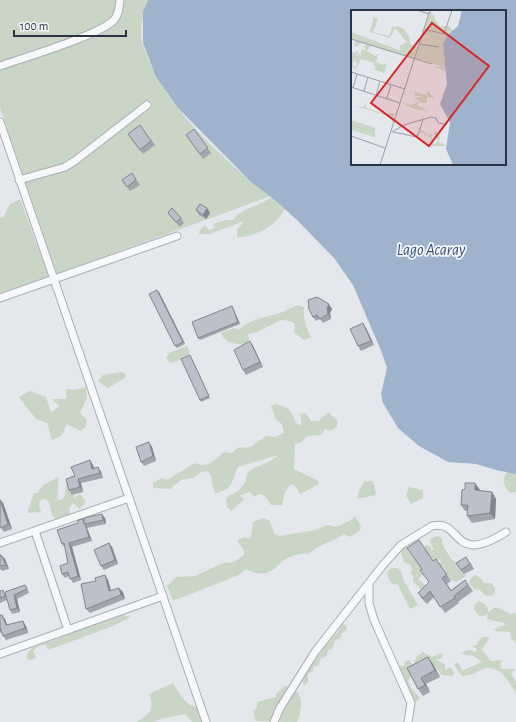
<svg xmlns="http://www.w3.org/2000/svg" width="516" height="722" font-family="'Alegreya Sans',sans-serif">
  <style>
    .green { fill: #c9d6c5 }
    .water { fill: #9fb4cc; fill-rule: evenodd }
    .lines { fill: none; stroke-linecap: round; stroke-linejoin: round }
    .minor-casing { stroke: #a9aeb7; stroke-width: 9 }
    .minor { stroke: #f7f8fa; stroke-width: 7 }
    .wall { fill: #a1a5ae }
    .shaded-wall { fill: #83868d }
    .building { fill: #bbc0ca; stroke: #83868d }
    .labels { text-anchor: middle; stroke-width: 3.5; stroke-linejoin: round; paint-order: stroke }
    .water-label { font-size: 16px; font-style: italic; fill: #34527a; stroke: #f4f6f9 }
    .inset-road { fill: none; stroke: #9a9fa9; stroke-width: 1 }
    .view { fill: #d62828; fill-opacity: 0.15; stroke: #d62828; stroke-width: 2 }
    .inset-edge { fill: none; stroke: #2b3445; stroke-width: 2 }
  </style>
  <rect width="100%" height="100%" fill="#e4e7ec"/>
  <!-- green -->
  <g class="green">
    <path d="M0,0H148C143,12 139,32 143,45C160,102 224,162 271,196L57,274L0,108Z"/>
    <path d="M270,198L278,199L286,206C279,225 256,237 237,237V230L244,221L210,234H199L200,230L205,225L209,230L215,228L213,224L226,220H233C239,209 260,206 270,198Z"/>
    <path d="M20,199L49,277L0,295V217L3,218L10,204Z"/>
    <path d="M298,305L304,307C303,319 306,327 311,337L304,340L294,332L295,324L290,321L281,320L257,332L248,334L249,340L244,345C234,343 225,344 221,333L234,328L239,330C251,318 265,318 280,313C286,311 292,307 298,305Z"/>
    <path d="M187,346L190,353L186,358L171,363L166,358L169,353Z"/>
    <path d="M121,372L125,373L126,377L108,388L98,381L103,375Z"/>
    <path d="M86,387L87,398L80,413L87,420L85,427L81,431L67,424L61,436L52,440L47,423L36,419L19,397L30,391L46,397L51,412L60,406L51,399H66V389L75,390Z"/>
    <path d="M277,404L289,409L297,424L302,425L300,414L306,413L311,421H319L328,412L338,421L337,427L330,431L325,429L321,435L308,436L300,443L295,444L294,469L317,480L319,484L300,494L296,487L291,484L285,492L282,505H271L265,496L259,494L254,497L250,492L239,496L245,499L231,511L227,507L226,498C232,494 240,491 244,484C247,479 245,474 251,470C259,465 272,462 278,455L238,467C231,481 235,489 215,493L212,484V478L208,471L201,472L193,478L181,480L170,489L153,488V483L162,478L167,480L195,463C209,469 214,460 224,452L232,453L237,448L251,447L266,436L275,437L284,433L282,424L276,420L271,406Z"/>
    <path d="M510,469H516V492L511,493C502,486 501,477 510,469Z"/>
    <path d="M72,474L74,477V498L80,494L86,502L80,509L73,503L69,509L71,516L57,520L52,515L49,502L46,499L40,500L39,505L41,512L27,513L34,493H38L43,485L59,477L57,499L61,500L65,496L66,484Z"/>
    <path d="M365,481H373L376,495L357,499L359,491Z"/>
    <path d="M409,487L423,490V498L411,504L406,496Z"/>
    <path d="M355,516L361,526L359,531L350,537L344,534C334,542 318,544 309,554C303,552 287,557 283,561C271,573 263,578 246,569L239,575L178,599L173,600L167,586L176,577L195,576L223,563L234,562L244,555V550L237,541L244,537L251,539L253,522L263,518L270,521L274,533L279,536L316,530L327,525L336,527L351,520Z"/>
    <path d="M437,536L442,538L443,546L451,559L459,565L466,576L456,582C450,580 443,573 443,567L439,566L441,561L438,559L437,563L419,578V580L427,587L422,592L417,585L413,582V576L410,572L413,570L410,565L404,562L399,547L405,542L409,553L411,554L427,545L431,547V550H434L429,540Z"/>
    <path d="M392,568H398L402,574L403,579L418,605L410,609L398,585L392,584L388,577L387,572Z"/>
    <path d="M475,575L479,577L484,583H491L495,588V593L491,596L485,595L480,590L474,589L469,583L471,578Z"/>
    <path d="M479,601C485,603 488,606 488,612L496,607L511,614L516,613V643L511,638L510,632L496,631L494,629L507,624L487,619L488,613L484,616L478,615L474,609L475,604Z"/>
    <path d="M123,615L131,617L113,626L48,650L46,645L40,646L33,650L36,658L31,660L27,659V654L33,647L57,639L92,623Z"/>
    <path d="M341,624L346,625L347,629L341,634V637L335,641L332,649L328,650L327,655L323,658L321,657L319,665L313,667V671L308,674V682L304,685L300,677L323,650L325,645L339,631Z"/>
    <path d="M482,637H490L482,650L491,661L503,660L500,664L502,669H515L511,674L516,682V693C509,683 501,666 486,668C482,668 479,672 475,673C471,675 467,675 462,676L454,665L456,663L458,662L462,671L482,662L474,656L461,654C466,649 470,649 476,652L477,649L472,646L476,645Z"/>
    <path d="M423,652L432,657L441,653L443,655L442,658L436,660L445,664V669L451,668L454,672L453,676L442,675L433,664L412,675L408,681L411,688L420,698L416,702L412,700L397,667L404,666L405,661L409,660L416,668L418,666L414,663L417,656Z"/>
    <path d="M173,683C179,692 185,706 197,707L205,722H192L185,714L161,719L153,722H137C150,713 155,710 149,694Z"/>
    <path d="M285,686C305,689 303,708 297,722L256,721L253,711L257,707V702L276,697V694Z"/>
  </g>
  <!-- water -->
  <path class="water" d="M148,0H516V474L496,470L476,464L448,462L419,446L398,428L383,403L381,394L387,368L382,353L353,285L334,258L298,221L276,201L251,182L178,108L156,77L143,43V12ZM352,11H505V164H352Z"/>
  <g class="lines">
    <!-- minor casing -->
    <g class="minor-casing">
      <g id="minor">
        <path d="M0,66C23,58 100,35 114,20C119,14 119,8 120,0"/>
        <path d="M0,122L206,722"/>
        <path d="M19,180L65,167L76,160L147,105"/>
        <path d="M0,298L177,236"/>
        <path d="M35,531L68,630"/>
        <path d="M0,543L129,498"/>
        <path d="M369,585V603L374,620L411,703L408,722"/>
        <path d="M0,654L163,596"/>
        <path d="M274,722L280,708L315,652L383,565L401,545L432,526C463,519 451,567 506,532"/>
      </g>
    </g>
    <!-- minor -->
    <use href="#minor" class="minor"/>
  </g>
  <!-- wall -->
  <g class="wall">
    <path d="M140,125L155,145L143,154L128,134Z"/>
    <path d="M194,129L211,153L203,159L186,135Z"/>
    <path d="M132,173L140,185L130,191L122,180Z"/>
    <path d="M196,210L210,213L206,219L199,215Z"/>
    <path d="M168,213L181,218L184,223L180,227L171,217Z"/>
    <path d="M159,292L185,344L177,348L175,346Z"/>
    <path d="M232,306L233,308L240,324L200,340L198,338Z"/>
    <path d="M308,307L332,309L330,313L331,319L323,323L320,319L316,321L313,317Z"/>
    <path d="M366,328L374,345L361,351L358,346Z"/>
    <path d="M253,346L263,367L246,375L243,370Z"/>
    <path d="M191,357L210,398L201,402L200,400Z"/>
    <path d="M149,442L152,447L156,461L144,466L141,462Z"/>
    <path d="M93,465L94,468L98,467L101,472L103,478L81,483L83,492L72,495L69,490L75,476Z"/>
    <path d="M480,490V491L492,492L496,499L495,519L472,523L467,516L468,511H465L461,505Z"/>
    <path d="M3,503L12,529L4,532L1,528Z"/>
    <path d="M105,518L106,524L87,528L92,541L72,547L81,580L73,583L69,576L65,578L62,574L68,563L65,548L62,544L78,523L83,519L84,521Z"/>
    <path d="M109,543L112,547L118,564L104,570L101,566Z"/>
    <path d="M0,555L5,559L9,569L2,571L0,569Z"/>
    <path d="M436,559L451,581L447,584L451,590L465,580L473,591L458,602L459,603L445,613L434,597L427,604L422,599L418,593L429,582L433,561Z"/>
    <path d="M470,562L474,569L464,574L461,570Z"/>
    <path d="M105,575L108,580L111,590L123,592L125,599L90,613L86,609L96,581Z"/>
    <path d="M25,585L27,588L29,593L17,599L20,612L12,614L10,610L7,600L0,603V591L6,594Z"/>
    <path d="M0,615L5,619L7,625L26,626L28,633L6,640L3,636L2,632L0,633Z"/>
    <path d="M433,664L440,677L426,684L430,692L423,696L418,689L407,668Z"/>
  </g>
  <!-- shaded-wall -->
  <g class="shaded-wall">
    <path d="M207,208L210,213L206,219L203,215Z"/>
    <path d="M157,290L159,292L185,344L183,342Z"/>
    <path d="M329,304L332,309L330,313L331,319L328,314L327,308Z"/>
    <path d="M232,306L233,308L240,324L238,322Z"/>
    <path d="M363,323L366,328L374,345L371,341Z"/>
    <path d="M250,341L253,346L263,367L260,362Z"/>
    <path d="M149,442L152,447L156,461L153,456Z"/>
    <path d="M90,460L93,465L95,473L92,469Z"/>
    <path d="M98,467L101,472L103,478L100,473Z"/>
    <path d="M78,479L81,483L83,492L80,487Z"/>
    <path d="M475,483L480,490L479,496L475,490Z"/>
    <path d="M492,492L496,499L495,519L490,513Z"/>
    <path d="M0,499L3,503L12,529L8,524Z"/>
    <path d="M102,514L105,518L106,524L103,520Z"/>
    <path d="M85,524L87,528L92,541L89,537Z"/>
    <path d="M69,543L72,547L81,580L78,576Z"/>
    <path d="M109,543L112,547L118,564L115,560Z"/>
    <path d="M1,555L5,559L9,569L6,565Z"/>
    <path d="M105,575L108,580L112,595L109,591Z"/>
    <path d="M119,588L123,592L125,599L121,595Z"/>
    <path d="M14,595L17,599L20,612L17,608Z"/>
    <path d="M2,615L5,619L9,630L6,625Z"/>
    <path d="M23,621L26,626L28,633L25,628Z"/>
    <path d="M428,657L433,664L440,677L435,670Z"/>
    <path d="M421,678L426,684L430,692L425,685Z"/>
  </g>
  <!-- building -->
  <g class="building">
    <path d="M140,125L151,141L140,150L128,134Z"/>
    <path d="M194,129L208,148L200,154L186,135Z"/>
    <path d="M132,173L136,180L127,187L122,180Z"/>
    <path d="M200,204L207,208L203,215L196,210Z"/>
    <path d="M172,208L181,218L176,222L168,213Z"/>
    <path d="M157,290L183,342L175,346L149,294Z"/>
    <path d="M317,297L329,304L327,308L328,314L320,319L317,315L313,317L308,307H309L308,300Z"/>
    <path d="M232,306L238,322L198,338L192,322Z"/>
    <path d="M363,323L371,341L358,346L350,329Z"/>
    <path d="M250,341L260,362L243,370L234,350Z"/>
    <path d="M190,355L209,396L200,400L181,359Z"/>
    <path d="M149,442L153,456L141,462L136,447Z"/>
    <path d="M90,460L92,469L98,467L100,473L78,479L80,487L69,490L66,479L75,476L71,467Z"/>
    <path d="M465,483H475V490L492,492L490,513L467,516L468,505H461L462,490L465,489Z"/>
    <path d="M0,500L8,524L1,528L0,525Z"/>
    <path d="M102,514L103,520L85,524L89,537L69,543L78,576L70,579L68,572L62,574L60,566L68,563L64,543L62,544L57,530L78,523V520L83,519L84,524V518Z"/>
    <path d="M419,540L433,561L436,559L447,575L442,578L451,591L465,580L468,585L454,596L455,598L440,607L430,591L423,598L418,593L429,582L420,570L422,569L407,548Z"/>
    <path d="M109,543L115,560L101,566L94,550Z"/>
    <path d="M0,555H1L6,565L0,566Z"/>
    <path d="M466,557L470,564L461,570L456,563Z"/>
    <path d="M105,575L109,591L119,588L121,595L86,609L81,584L96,581L95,578Z"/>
    <path d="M25,585L27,589L14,595L17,608L10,610L5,592Z"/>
    <path d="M3,590L5,596L0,598V591Z"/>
    <path d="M0,615H2L6,625L23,621L25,628L3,636L0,627Z"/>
    <path d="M428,657L435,670L421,678L425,685L418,689L407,668Z"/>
  </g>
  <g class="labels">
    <!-- water labels -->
    <g class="water-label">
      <text x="431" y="255">Lago Acaray</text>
    </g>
  </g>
  <!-- overview -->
  <g transform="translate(351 10)">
    <rect width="155" height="155" fill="#e4e7ec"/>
    <path d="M79,0L88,16H97L103,21L96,26L92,34L95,60L93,61L83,56L93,57L64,48ZM23,7L27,9L22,22L38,26L41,17L46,16L53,19L59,28V34L66,37L63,48L20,36L15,41L13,36L16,34L10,33L6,37L3,36L5,30L0,28V22L48,40L49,36L56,32L44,18L39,28L19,22ZM11,39L25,46L27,44L25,52L33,55L36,53L33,63L23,59L25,57L22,55L24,53L10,49L5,59L0,57V54L5,57L6,53L3,49V53H0V40L2,43L8,41L6,46L9,43V48ZM57,80L76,85L77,81L83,88L76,87V93H70L64,88L72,86H64V83ZM50,92L60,95L67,92V96L77,101L63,99ZM14,93L15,98L21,100L35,104L43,103L41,115V107L4,96L12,97ZM0,110L24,118V127L0,120ZM69,120L73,121L77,126H79L77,124H82L80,127L83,135L87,131L83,124L84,120L89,125L88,134L91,133L95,136H81L80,128L74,125L73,123H69L68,126Z" fill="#c9d6c5"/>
    <path d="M111,0H155V155H102L95,139L99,112L89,94L96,74L92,34L96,26L107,16Z" fill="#9fb4cc"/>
    <path class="inset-road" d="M66,0L78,4M73,19L93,24L101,0M0,29L81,54M68,34L88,37M0,62L54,79M0,77L49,93M2,78L6,64M13,81L17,67M25,85L29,71M36,88L40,75M41,122L53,115L80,107L85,108L87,113L93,114M42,122L66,127L72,110M0,126L34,138M29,155L79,0"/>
    <path class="view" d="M81,13L138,56L78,136L20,93Z"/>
    <rect width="155" height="155" class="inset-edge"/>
  </g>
  <!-- scale -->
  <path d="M14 30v6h112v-6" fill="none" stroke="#2b3445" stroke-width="2"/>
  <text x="20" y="30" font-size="12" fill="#2b3445" stroke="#f4f6f9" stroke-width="3" paint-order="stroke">100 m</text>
</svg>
